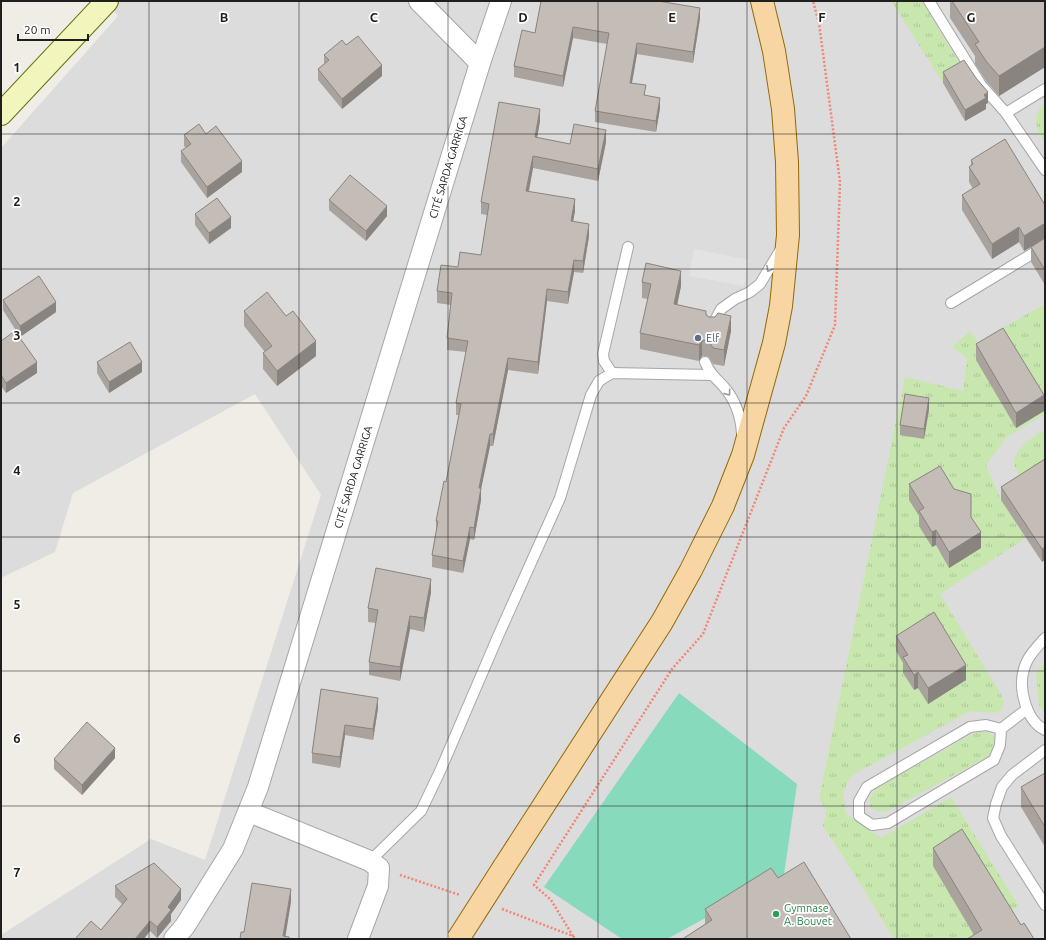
<svg xmlns="http://www.w3.org/2000/svg" width="1046" height="940" font-family="Ubuntu,sans-serif">
  <style>
    .residential { fill: #dddcdc }
    .grass { fill: url(#grass-tufts); fill-rule: evenodd }
    .pitch { fill: #88dabd }
    .parking { fill: #e3e3e3 }
    .lines { fill: none; stroke-linecap: round; stroke-linejoin: round }
    .lane-casing { stroke: #a6a6a6; stroke-width: 12 }
    .street-casing { stroke: #a6a6a6; stroke-width: 22 }
    .secondary-casing { stroke: #63720b; stroke-width: 24 }
    .primary-casing { stroke: #936908; stroke-width: 24 }
    .path { stroke: #f38574; stroke-width: 2.5; stroke-dasharray: 2 2; stroke-linecap: butt }
    .lane { stroke: #fff; stroke-width: 10 }
    .street { stroke: #fff; stroke-width: 20 }
    .secondary { stroke: #f2f6bd; stroke-width: 22 }
    .primary { stroke: #f7d6a3; stroke-width: 22 }
    .primary-bridge-casing { stroke: #936908; stroke-width: 24; stroke-linecap: butt }
    .primary-bridge { stroke: #f7d6a3; stroke-width: 22 }
    .wall { fill: #a9a29d }
    .shaded-wall { fill: #89847f }
    .building { fill: #c4bcb6; stroke: #89847f }
    .oneway { stroke: #9a9a9a }
    .grid { fill: none; stroke: #1f1f1f; stroke-width: 1; stroke-opacity: 0.55 }
    .service-dot { fill: #5c6f8a; stroke: #fff; stroke-width: 1.5 }
    .leisure-dot { fill: #2e9e5b; stroke: #fff; stroke-width: 1.5 }
    .labels { text-anchor: middle; stroke-width: 3.5; stroke-linejoin: round; paint-order: stroke }
    .street-label { font-size: 11px; fill: #1f1f1f; stroke: #fff }
    .service-label { font-size: 11px; fill: #4e5e75; stroke: #fff; text-anchor: start }
    .leisure-label { font-size: 11px; fill: #27864d; stroke: #fff; text-anchor: start }
    .grid-label { font-size: 13px; text-anchor: middle; font-weight: bold; fill: #1f1f1f; stroke: #fff; stroke-width: 3.5; stroke-linejoin: round; paint-order: stroke }
  </style>
  <defs>
    <pattern id="grass-tufts" width="24" height="20" patternUnits="userSpaceOnUse"><rect width="24" height="20" fill="#c8e7af"/><path d="M3 7l-1-3M5 7V3M7 7l1-3M15 17l-1-3M17 17v-4M19 17l1-3" fill="none" stroke="#abc696"/></pattern>
  </defs>
  <rect width="100%" height="100%" fill="#efede6"/>
  <!-- residential -->
  <path class="residential" d="M106,1H1045V939H1V935L151,839L205,860L321,495L255,394L73,493L55,552L1,578V148L118,16Z"/>
  <!-- grass -->
  <g class="grass">
    <path d="M891,1H922L964,71L943,83Z"/>
    <path d="M1045,102V144C1036,129 1031,116 1045,102Z"/>
    <path d="M1045,304V414L1007,437L986,465L1001,500L1026,538L940,594L1002,696L1004,703L1002,710L996,713L970,711L851,776L843,793L846,814L881,838L951,797L1019,906L1007,915L1023,939H894L843,856L823,826L827,810L819,799L905,377L963,391L967,358L952,347L970,331L978,342ZM924,523L936,545L932,547L920,526ZM958,667L966,680L928,703L918,688L914,690L903,673L908,670Z"/>
    <path d="M1045,429V517L1014,466C1014,447 1031,439 1045,429Z"/>
    <path d="M1045,661V714L1039,705L1036,674Z"/>
    <path d="M976,732H987L996,737L995,747L989,756L888,811L878,812L870,807V798L875,789Z"/>
  </g>
  <!-- pitch -->
  <path class="pitch" d="M679,693L797,784L784,875L667,939H622L544,887Z"/>
  <!-- parking -->
  <path class="parking" d="M694,249L749,260L744,286L689,276Z"/>
  <g class="lines">
    <!-- lane casing -->
    <g class="lane-casing">
      <g id="lane">
        <path d="M929,1L981,85L1006,113L1045,170"/>
        <path d="M1006,113L1045,89"/>
        <path d="M951,303L1045,246"/>
        <path d="M713,324L721,309L735,299L750,292L760,284L781,249"/>
        <path d="M705,362C711,375 714,376 724,387C736,401 741,416 742,434"/>
        <path d="M612,373L604,361L603,354L628,247"/>
        <path d="M1045,638C1037,647 1027,657 1024,669C1018,688 1026,721 1045,730"/>
        <path d="M1001,729L986,725L970,727L867,787L859,801V816L872,825L888,823L994,760L1000,745L1001,729L1027,709"/>
        <path d="M1045,750L1012,775L1002,787L996,804L993,818L1001,836L1045,905"/>
        <path d="M370,861L421,811L441,769L499,634L560,498L591,395L599,381L612,373L711,375"/>
      </g>
    </g>
    <!-- street casing -->
    <g class="street-casing">
      <g id="street">
        <path d="M419,1L480,63"/>
        <path d="M249,812L370,861L379,868L378,886L358,939"/>
        <path d="M174,939L185,926L233,849L258,787L480,63L501,1"/>
      </g>
    </g>
    <!-- secondary casing -->
    <g class="secondary-casing">
      <path id="secondary" d="M1,114L107,1"/>
    </g>
    <!-- primary casing -->
    <g class="primary-casing">
      <path id="primary" d="M504,867L662,622L691,570L723,506L743,455L774,343L781,306L788,235L787,162L783,109L774,51L762,1"/>
    </g>
    <!-- path -->
    <g class="path">
      <path d="M400,875L460,895"/>
      <path d="M502,909L573,936L576,939"/>
      <path d="M573,936L551,900L534,885L672,669L703,634L784,428L806,396L835,325L840,182L819,23L813,1"/>
    </g>
    <!-- lane -->
    <use href="#lane" class="lane"/>
    <!-- street -->
    <use href="#street" class="street"/>
    <!-- secondary -->
    <use href="#secondary" class="secondary"/>
    <!-- primary -->
    <use href="#primary" class="primary"/>
    <!-- primary-bridge casing -->
    <g class="primary-bridge-casing">
      <path id="primary-bridge" d="M458,939L504,867"/>
    </g>
    <!-- primary-bridge -->
    <use href="#primary-bridge" class="primary-bridge"/>
  </g>
  <!-- wall -->
  <g class="wall">
    <path d="M541,1L700,18L693,63L637,54L632,83L660,108L656,132L595,122V111L607,44L573,38L563,87L514,77V66L535,33Z"/>
    <path d="M950,1H1045V67L999,96L986,81L975,64V56L950,18Z"/>
    <path d="M346,45L382,76L342,109L318,80V69L324,64V55Z"/>
    <path d="M943,72L988,103L986,104V109L965,121L943,83Z"/>
    <path d="M540,121L537,138L570,144L606,142L598,181L533,168L529,192L575,211L573,221L589,236L583,273L574,272L568,304L547,301L538,374L508,370L493,446H490L481,489V500L474,540L470,539L463,573L432,567V555L436,531V521L446,482L459,415H456V403L466,352L447,350V338L451,305L437,303V291L458,267L481,255L487,215L481,214V202Z"/>
    <path d="M206,134L242,172L207,198L181,162V151L186,148L184,146V135Z"/>
    <path d="M971,160L1045,205V285L1031,262V247L1041,241L1024,251L1019,242L992,259L962,210V195L973,189L969,182V167L971,165Z"/>
    <path d="M329,200L387,216L366,241L329,210Z"/>
    <path d="M195,214L231,228L209,244L195,225Z"/>
    <path d="M642,282L681,286L677,305L706,315L709,317L731,331L724,366L713,364L709,357L706,356H702L699,361L640,349V333L648,299L642,298Z"/>
    <path d="M3,300L56,312L20,337L3,310Z"/>
    <path d="M244,311L316,356L277,386L263,369V353L265,352L244,326Z"/>
    <path d="M1,341L37,373L6,393L1,386Z"/>
    <path d="M976,344L1044,411L1016,428L976,360Z"/>
    <path d="M97,362L142,372L109,393L97,373Z"/>
    <path d="M929,409L924,439L900,435V425Z"/>
    <path d="M1045,459L1042,562L1001,500V487Z"/>
    <path d="M909,484L971,517L981,548L949,568L936,545L932,547L919,526V516L909,500Z"/>
    <path d="M431,592L424,632L410,629L400,681L369,675V662L376,623L368,622V608Z"/>
    <path d="M896,636L966,680L928,704L918,688L914,690L903,673V663L896,651Z"/>
    <path d="M321,689L378,708L373,740L345,735L340,768L312,763V753Z"/>
    <path d="M115,758L82,795L54,769V759Z"/>
    <path d="M1045,773V847L1021,807V787Z"/>
    <path d="M933,848L1021,925L974,935L933,866Z"/>
    <path d="M778,878L851,939H684V938L705,924V909Z"/>
    <path d="M115,886L181,900L171,914V921L157,938L150,931L101,930L122,904L115,897Z"/>
  </g>
  <!-- shaded-wall -->
  <g class="shaded-wall">
    <path d="M700,8V18L693,63V52Z"/>
    <path d="M573,27V38L563,87V76Z"/>
    <path d="M637,43V54L630,93V83Z"/>
    <path d="M1045,47V67L999,96V76Z"/>
    <path d="M382,65V76L342,109V99Z"/>
    <path d="M988,92V103L986,104V109L965,121V110L984,95Z"/>
    <path d="M660,98V108L656,132V121Z"/>
    <path d="M540,109V121L535,149V137Z"/>
    <path d="M606,130V142L598,181V169Z"/>
    <path d="M533,156V168L526,203V191Z"/>
    <path d="M242,161V172L207,198V187Z"/>
    <path d="M575,199V211L571,233V221Z"/>
    <path d="M387,206V216L366,241V231Z"/>
    <path d="M231,217V228L209,244V233Z"/>
    <path d="M589,224V236L583,273V261Z"/>
    <path d="M1045,224V240H1042L1024,251V236L1042,225Z"/>
    <path d="M1019,227V242L992,259V244Z"/>
    <path d="M574,260V272L568,304V292Z"/>
    <path d="M681,271V286L674,320V304Z"/>
    <path d="M547,289V301L538,374V362Z"/>
    <path d="M56,302V312L20,337V326Z"/>
    <path d="M731,316V331L724,366V350Z"/>
    <path d="M316,341V356L277,386V371Z"/>
    <path d="M702,341V356L699,361V345Z"/>
    <path d="M508,358V370L493,446V434Z"/>
    <path d="M37,362V373L6,393V383Z"/>
    <path d="M142,362V372L109,393V382Z"/>
    <path d="M1044,395V411L1016,428V413Z"/>
    <path d="M929,398V409L924,439V429Z"/>
    <path d="M490,434V446L481,489V500L474,540V528L479,488Z"/>
    <path d="M470,527V539L463,573V561Z"/>
    <path d="M936,530V545L932,547V532Z"/>
    <path d="M981,532V548L949,568V552Z"/>
    <path d="M1045,547V560L1042,562V549Z"/>
    <path d="M431,579V592L424,632V618Z"/>
    <path d="M410,616V629L400,681V667Z"/>
    <path d="M966,665V680L928,704V688Z"/>
    <path d="M918,672V688L914,690V675Z"/>
    <path d="M378,698V708L373,740V729Z"/>
    <path d="M345,725V735L340,768V757Z"/>
    <path d="M115,748V758L82,795V785Z"/>
    <path d="M181,889V900L171,914V921L157,938V927L168,907Z"/>
    <path d="M291,889V902L285,939L283,936Z"/>
    <path d="M150,921V931L144,939H135Z"/>
  </g>
  <!-- building -->
  <g class="building">
    <path d="M541,1H658L700,8L693,52L637,43L630,83L646,85L644,95L660,98L656,121L595,111L609,33L573,27L563,76L514,66L522,30L535,33Z"/>
    <path d="M952,1H1045V47L999,76L986,61L975,44L979,42Z"/>
    <path d="M358,36L382,65L342,99L318,69L329,60L324,55L342,40L346,45Z"/>
    <path d="M964,60L976,78L988,92L984,95L986,98L965,110L943,72Z"/>
    <path d="M499,102L540,109L535,137L570,144L574,124L606,130L598,169L533,156L526,191L575,199L571,221L589,224L583,261L574,260L568,292L547,289L538,362L508,358L493,434H490L479,488H481L474,528L470,527L463,561L432,555L438,521H436L444,481L446,482L461,404L456,403L468,341L447,338L452,293L437,291L441,265L458,267L460,252L481,255L489,204L481,202Z"/>
    <path d="M199,124L206,134L216,126L242,161L207,187L181,151L191,144L184,135Z"/>
    <path d="M1005,139L1045,205V224L1042,225L1024,236L1019,227L992,244L962,195L980,184L969,167L973,164L971,160Z"/>
    <path d="M350,175L387,206L366,231L329,200Z"/>
    <path d="M217,198L231,217L209,233L195,214Z"/>
    <path d="M1045,238V270L1031,247Z"/>
    <path d="M646,263L681,271L674,304L706,311V315L709,317H715L718,313L731,316L724,350L713,348L709,341L706,340L702,341L699,345L640,333L651,284L642,282Z"/>
    <path d="M39,276L56,302L20,326L3,300Z"/>
    <path d="M267,292L286,316L293,311L316,341L277,371L263,353L272,346L244,311Z"/>
    <path d="M1003,328L1044,395L1016,413L976,344Z"/>
    <path d="M15,331L37,362L6,383L1,375V341Z"/>
    <path d="M130,342L142,362L109,382L97,362Z"/>
    <path d="M905,394L929,398L924,429L900,425Z"/>
    <path d="M1045,459V547L1042,549L1001,487Z"/>
    <path d="M940,466L954,489L971,494V517L981,532L949,552L936,530L932,532L919,511L924,508L909,484Z"/>
    <path d="M376,568L431,579L424,618L410,616L400,667L369,662L378,610L368,608Z"/>
    <path d="M934,612L966,665L928,688L918,672L914,675L903,657L908,655L896,636Z"/>
    <path d="M321,689L378,698L373,729L345,725L340,757L312,753Z"/>
    <path d="M87,722L115,748L82,785L54,759Z"/>
    <path d="M1045,773V827L1021,787Z"/>
    <path d="M962,829L1021,925L1024,923L1034,939H967L982,930L933,848Z"/>
    <path d="M804,862L851,939H685L684,938L712,920L705,909L771,868L778,878Z"/>
    <path d="M154,863L181,889L168,907L171,910L157,927L150,921L135,939H75L91,921L101,930L127,899L115,886Z"/>
    <path d="M252,883L291,889L283,936L289,937V939H240L241,932H244Z"/>
  </g>
  <!-- one-way arrows -->
  <defs><path id="oneway-chevron" d="M-2-3.5L2.5 0L-2 3.5" fill="none" stroke-width="1.6" stroke-linecap="round" stroke-linejoin="round"/></defs>
  <g class="oneway">
    <use href="#oneway-chevron" transform="translate(769 269) rotate(120)"/>
    <use href="#oneway-chevron" transform="translate(728 393) rotate(54)"/>
  </g>
  <!-- grid -->
  <path class="grid" d="M149,1V939M299,1V939M448,1V939M598,1V939M747,1V939M897,1V939M1,134H1045M1,269H1045M1,403H1045M1,537H1045M1,671H1045M1,806H1045"/>
  <!-- markers -->
  <circle class="service-dot" cx="698" cy="338" r="4"/>
  <circle class="leisure-dot" cx="776" cy="914" r="4"/>
  <g class="labels">
    <!-- street labels -->
    <g class="street-label">
      <text transform="translate(448 167) rotate(-73)" y="4">CITÉ SARDA GARRIGA</text>
      <text transform="translate(353 477) rotate(-73)" y="4">CITÉ SARDA GARRIGA</text>
    </g>
    <!-- service labels -->
    <g class="service-label">
      <text x="706" y="342">Elf</text>
    </g>
    <!-- leisure labels -->
    <g class="leisure-label">
      <text x="784" y="912">Gymnase<tspan x="784" dy="13">A. Bouvet</tspan></text>
    </g>
  </g>
  <g class="grid-label">
    <text x="224" y="22">B</text>
    <text x="374" y="22">C</text>
    <text x="523" y="22">D</text>
    <text x="672" y="22">E</text>
    <text x="822" y="22">F</text>
    <text x="971" y="22">G</text>
    <text x="17" y="72">1</text>
    <text x="17" y="206">2</text>
    <text x="17" y="340">3</text>
    <text x="17" y="475">4</text>
    <text x="17" y="609">5</text>
    <text x="17" y="743">6</text>
    <text x="17" y="877">7</text>
  </g>
  <!-- border -->
  <rect width="1046" height="940" fill="none" stroke="#1f1f1f" stroke-width="4"/>
  <!-- scale -->
  <path d="M18 34v6h70v-6" fill="none" stroke="#1f1f1f" stroke-width="2"/>
  <text x="24" y="34" font-size="12" fill="#1f1f1f" stroke="#ffffff" stroke-width="3" paint-order="stroke">20 m</text>
</svg>
